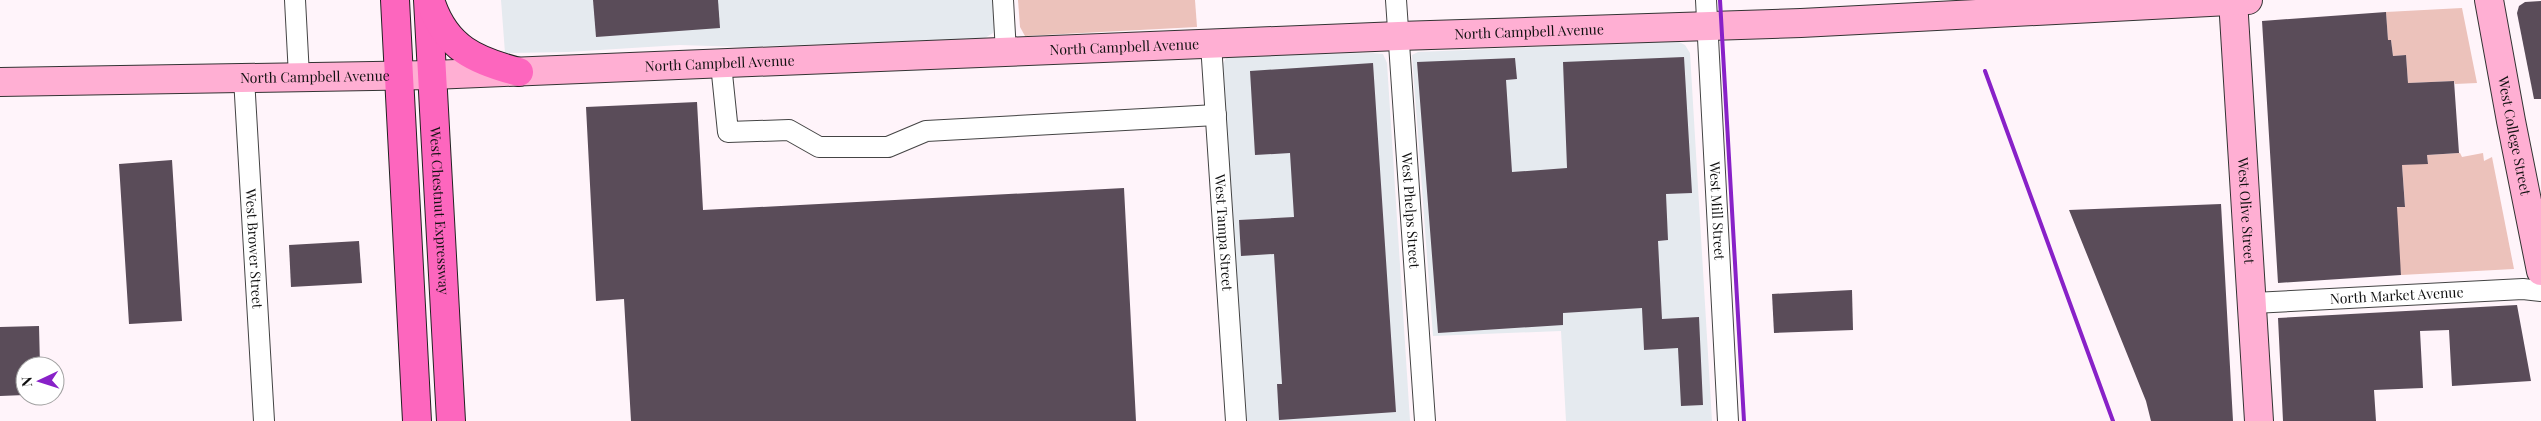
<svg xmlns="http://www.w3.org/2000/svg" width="2541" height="421" font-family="'Playfair Display',serif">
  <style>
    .industrial { fill: #e5eaef }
    .green { fill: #ecc2bb }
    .building { fill: #5a4c59 }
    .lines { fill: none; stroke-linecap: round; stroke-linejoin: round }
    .street-casing { stroke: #444; stroke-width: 22 }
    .secondary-casing { stroke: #333; stroke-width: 30 }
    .primary-casing { stroke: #222; stroke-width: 30 }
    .street { stroke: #fff; stroke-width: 20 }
    .secondary { stroke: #ffafd3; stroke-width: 28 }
    .primary { stroke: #fd66be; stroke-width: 28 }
    .rail { stroke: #8821c8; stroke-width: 4 }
    .labels { text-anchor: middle; stroke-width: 5; stroke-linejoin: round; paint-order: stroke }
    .street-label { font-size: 14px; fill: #111; stroke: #fff }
  </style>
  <rect width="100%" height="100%" fill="#fff4fa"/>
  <!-- industrial -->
  <g class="industrial">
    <path d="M501,0H993L994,28L993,33L985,38L742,47L680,45L568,52L505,53Z"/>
    <path d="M1677,41L1685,45L1690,53L1712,421H1566L1561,331L1433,336L1412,55L1418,52Z"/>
    <path d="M1373,53L1383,54L1387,63L1410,421H1243L1222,65L1227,57L1237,55Z"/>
  </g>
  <!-- green -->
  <g class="green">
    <path d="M1018,0H1195L1197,27L1025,36L1020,27Z"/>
    <path d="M2462,8L2477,83L2455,84L2454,81L2408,83L2406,55L2393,56L2391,40H2388L2386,12Z"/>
    <path d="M2460,153L2462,157L2483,153L2484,161L2492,157L2514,269L2401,275L2394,208L2405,206L2402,165L2428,163L2427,155Z"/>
  </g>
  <!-- building -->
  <g class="building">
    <path d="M593,0H718L720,28L596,37Z"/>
    <path d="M2541,1V99H2534L2517,13L2519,6L2525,2Z"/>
    <path d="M2386,12L2388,40H2391L2393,56L2406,55L2408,83L2454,81L2459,153L2427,155L2428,164L2402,165L2405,207H2397L2401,275L2278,283L2262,21Z"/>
    <path d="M1684,57L1692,193L1666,194L1668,240L1658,241L1662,319L1699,317L1703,405L1681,406L1678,348L1644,350L1642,308L1563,313V325L1438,333L1417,62L1515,58L1517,79L1506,80L1512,172L1567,168L1563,62Z"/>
    <path d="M1373,63L1396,412L1279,420L1277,384H1282L1274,254L1241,256L1239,220L1294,217L1290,153L1255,155L1250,71Z"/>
    <path d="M697,102L703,210L1124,188L1136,421H631L624,299L596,301L586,107Z"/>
    <path d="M172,160L182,321L129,324L119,164Z"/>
    <path d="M2221,204L2233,421H2151L2146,401L2069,210Z"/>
    <path d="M359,241L362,283L291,287L289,245Z"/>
    <path d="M1852,290L1853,330L1774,333L1772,294Z"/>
    <path d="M2517,305L2531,381L2452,386L2449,330L2420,331L2423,388L2374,390L2376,421H2283L2278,318Z"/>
    <path d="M39,326L40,366H25V395L0,396V327Z"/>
  </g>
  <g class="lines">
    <!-- street casing -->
    <g class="street-casing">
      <g id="street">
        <path d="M295,0L299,76"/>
        <path d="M1003,0L1006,52"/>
        <path id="s1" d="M1396,0L1425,421"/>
        <path id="s2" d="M1706,0L1728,421"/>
        <path id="s3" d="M1211,44L1236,421"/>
        <path d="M721,64L728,132L789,130L819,147H888L926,131L1216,115"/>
        <path id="s4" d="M244,78L264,421"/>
        <path id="s5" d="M2253,303L2523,289L2541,291"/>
      </g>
    </g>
    <!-- secondary casing -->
    <g class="secondary-casing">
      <g id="secondary">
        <path id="s6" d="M2233,0L2259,421"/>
        <path id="s7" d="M2489,0L2511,121L2541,271"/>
        <path id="s8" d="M0,82L432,75L1399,36L1801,23L2248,0"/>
      </g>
    </g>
    <!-- primary casing -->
    <g class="primary-casing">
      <g id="primary">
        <path d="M395,0L417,421"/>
        <path id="s9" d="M428,0L451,421"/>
        <path d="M431,3C446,48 476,61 519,72"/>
      </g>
    </g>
    <!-- street -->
    <use href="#street" class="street"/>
    <!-- secondary -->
    <use href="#secondary" class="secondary"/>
    <!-- primary -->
    <use href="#primary" class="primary"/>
    <!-- rail -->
    <g class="rail">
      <path d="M1720,0L1744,421"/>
      <path d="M1985,71L2113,421"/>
    </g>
  </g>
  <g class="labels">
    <!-- street labels -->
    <g class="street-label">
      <text dy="5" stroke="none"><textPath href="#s8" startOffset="1530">North Campbell Avenue</textPath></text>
      <text dy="5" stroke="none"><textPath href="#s8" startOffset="1125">North Campbell Avenue</textPath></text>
      <text dy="5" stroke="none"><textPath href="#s8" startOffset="720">North Campbell Avenue</textPath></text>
      <text dy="5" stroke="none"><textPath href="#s8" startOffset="315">North Campbell Avenue</textPath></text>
      <text dy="5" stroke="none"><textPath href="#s7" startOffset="138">West College Street</textPath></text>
      <text dy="5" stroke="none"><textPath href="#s1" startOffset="211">West Phelps Street</textPath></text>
      <text dy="5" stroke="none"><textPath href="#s2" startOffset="211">West Mill Street</textPath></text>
      <text dy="5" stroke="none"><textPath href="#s6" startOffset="211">West Olive Street</textPath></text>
      <text dy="5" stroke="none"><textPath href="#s9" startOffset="211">West Chestnut Expressway</textPath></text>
      <text dy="5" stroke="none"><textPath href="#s3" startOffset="189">West Tampa Street</textPath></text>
      <text dy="5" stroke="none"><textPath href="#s4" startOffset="171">West Brower Street</textPath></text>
      <text dy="5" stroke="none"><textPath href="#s5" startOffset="144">North Market Avenue</textPath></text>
    </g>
  </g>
  <!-- north arrow -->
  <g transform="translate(40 381) rotate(266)"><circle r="24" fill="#ffffff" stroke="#a0a0a0"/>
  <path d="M0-4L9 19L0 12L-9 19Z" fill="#8821c8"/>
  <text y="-8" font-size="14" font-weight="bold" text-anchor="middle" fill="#111111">N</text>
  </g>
</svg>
